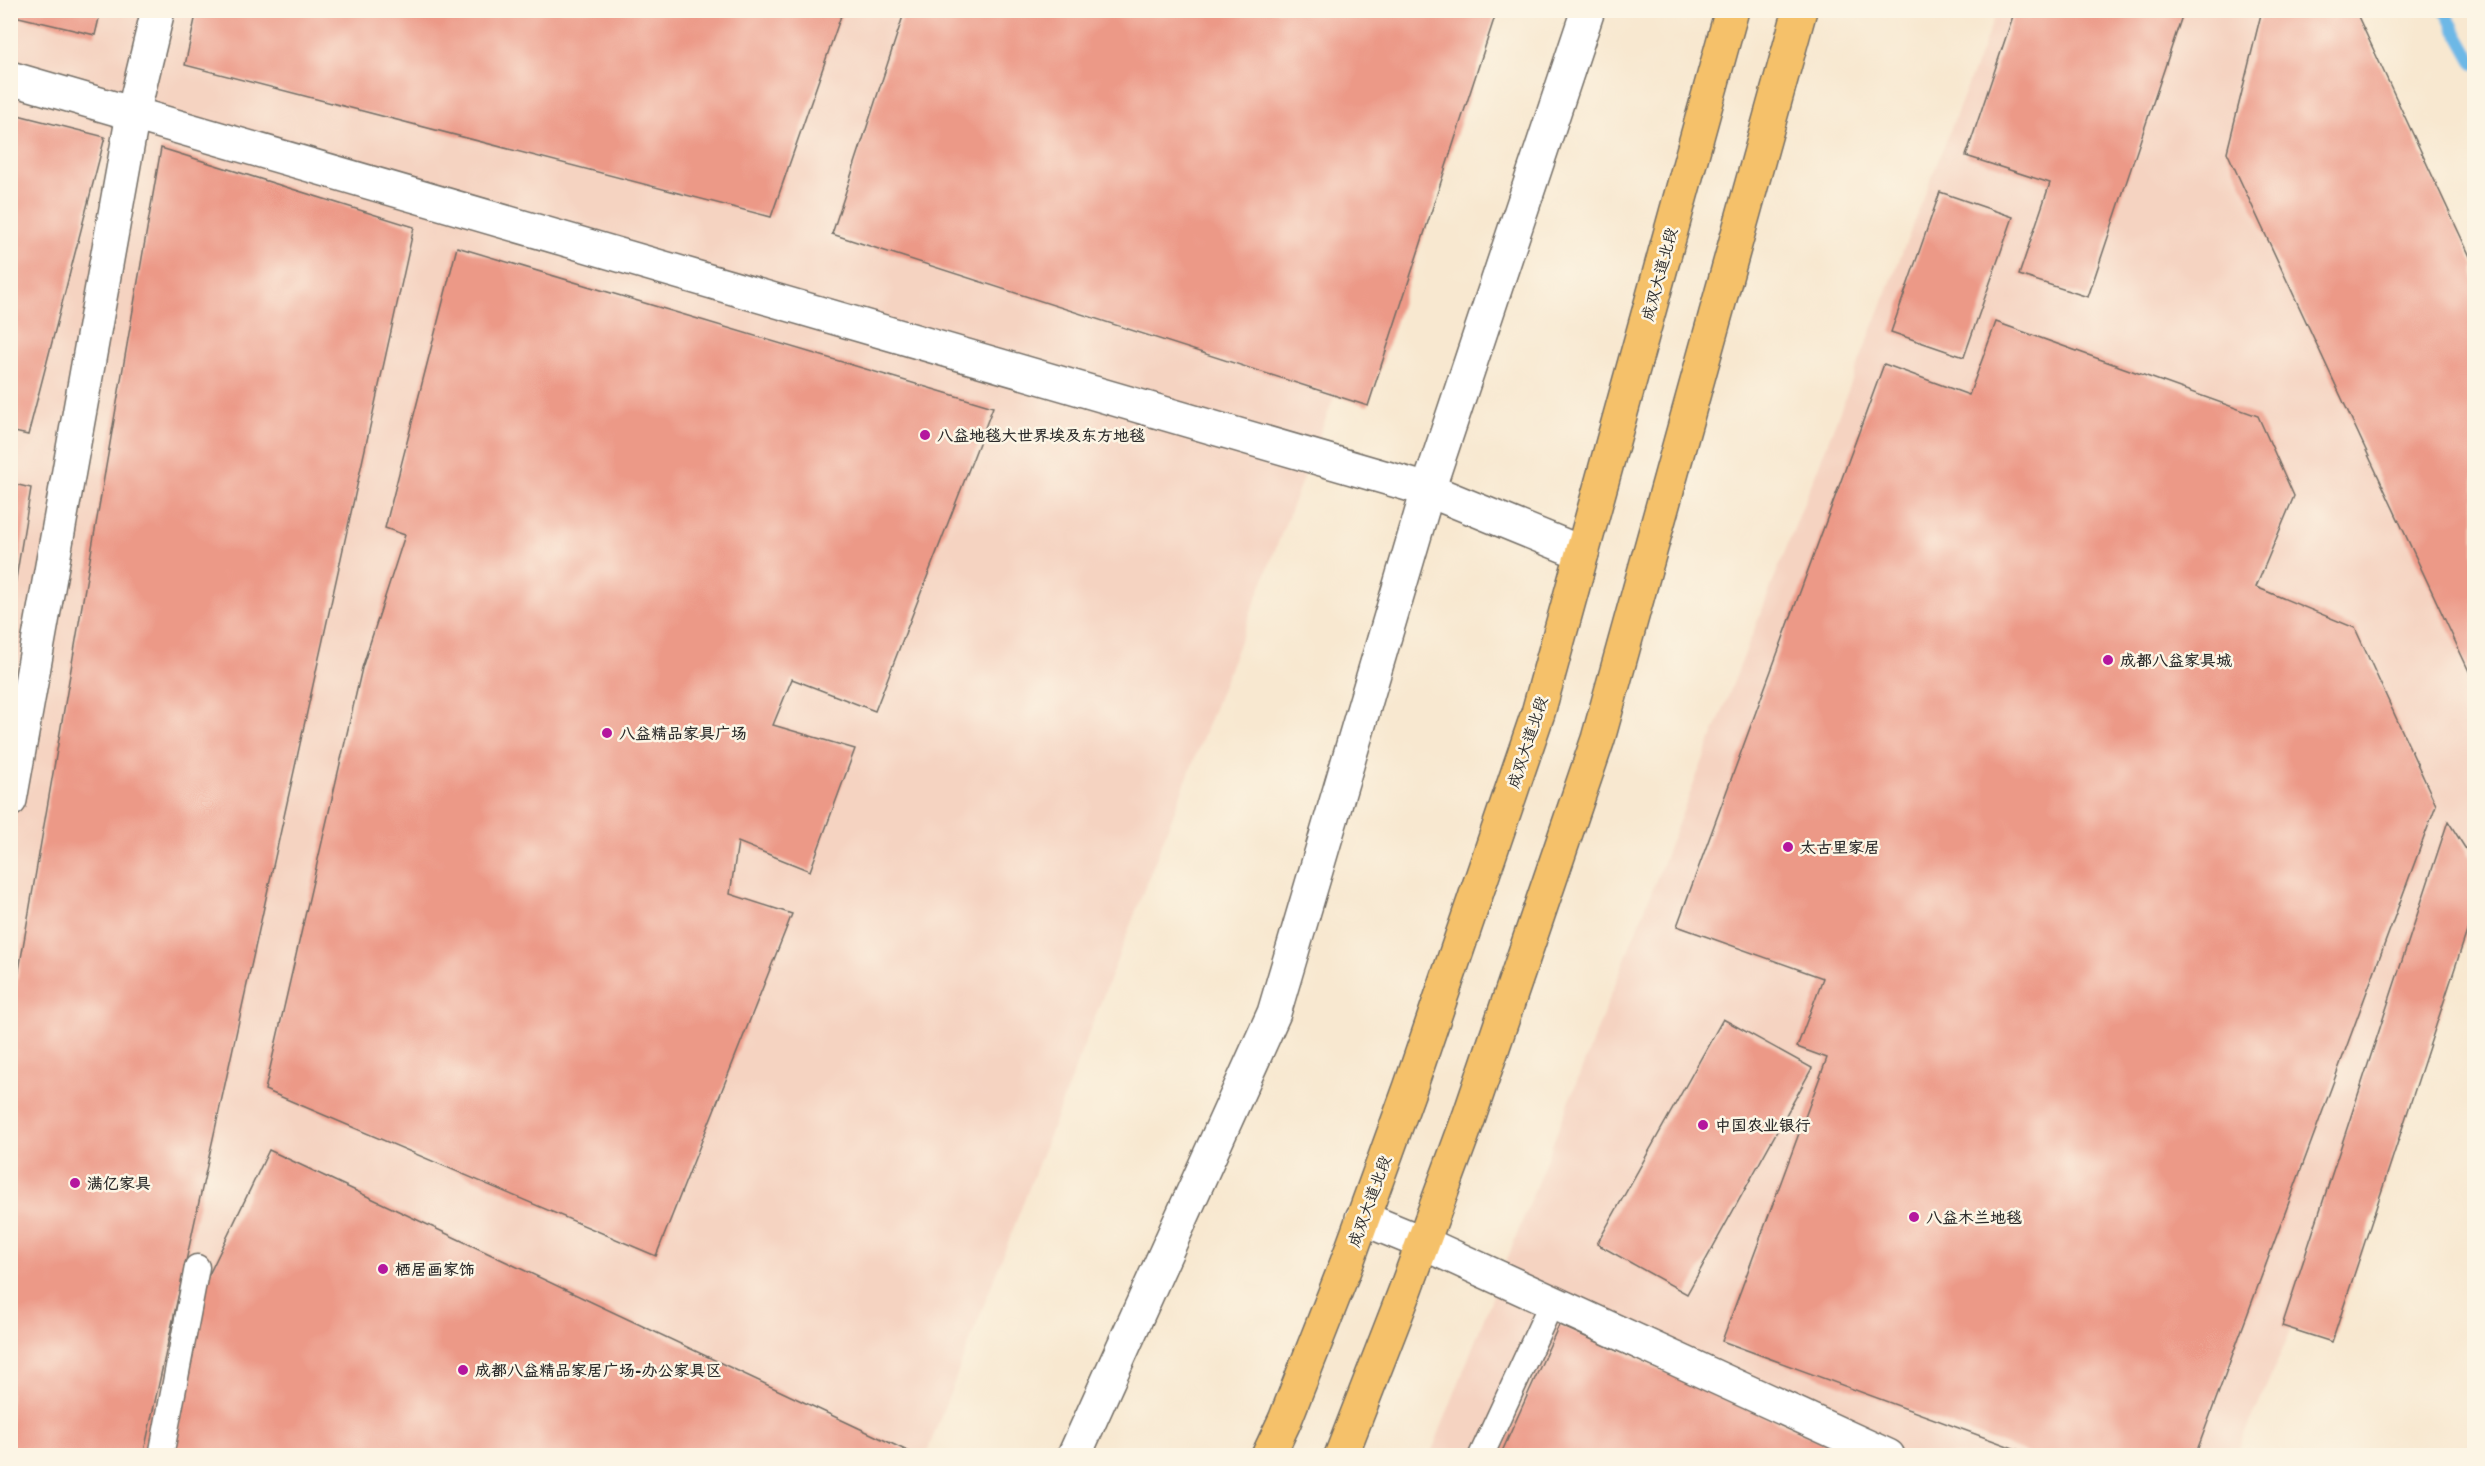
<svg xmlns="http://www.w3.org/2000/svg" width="2485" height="1466" font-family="'Balsamiq Sans','LXGW WenKai TC',sans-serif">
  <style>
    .built { fill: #f5d3c1 }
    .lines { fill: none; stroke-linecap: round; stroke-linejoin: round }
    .stream { stroke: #6db8e6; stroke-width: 12 }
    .building { fill: #ec9987 }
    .lane-casing { stroke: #736d65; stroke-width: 27 }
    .street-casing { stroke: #736d65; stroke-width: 36 }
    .primary-casing { stroke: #736d65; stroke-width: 36 }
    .lane { stroke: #fff; stroke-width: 24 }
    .street { stroke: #fff; stroke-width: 33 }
    .primary { stroke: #f5c16b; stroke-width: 33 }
    .poi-dot { fill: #b5179e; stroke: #fcf5e5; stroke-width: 2 }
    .labels { text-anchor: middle; stroke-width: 5; stroke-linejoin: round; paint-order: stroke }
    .street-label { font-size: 16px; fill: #2b2b2b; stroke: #fcf5e5 }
    .poi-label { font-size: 16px; font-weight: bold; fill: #2b2b2b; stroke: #fcf5e5; text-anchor: start }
  </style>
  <rect width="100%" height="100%" fill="#fcf5e5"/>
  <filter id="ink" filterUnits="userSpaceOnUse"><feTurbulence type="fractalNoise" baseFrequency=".0167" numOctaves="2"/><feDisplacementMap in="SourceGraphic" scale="12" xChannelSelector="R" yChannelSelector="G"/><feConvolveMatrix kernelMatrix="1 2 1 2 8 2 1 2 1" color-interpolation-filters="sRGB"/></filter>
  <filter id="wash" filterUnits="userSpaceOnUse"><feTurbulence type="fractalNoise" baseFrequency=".008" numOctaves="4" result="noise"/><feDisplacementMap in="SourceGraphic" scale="24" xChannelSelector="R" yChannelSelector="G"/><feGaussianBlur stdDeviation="1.35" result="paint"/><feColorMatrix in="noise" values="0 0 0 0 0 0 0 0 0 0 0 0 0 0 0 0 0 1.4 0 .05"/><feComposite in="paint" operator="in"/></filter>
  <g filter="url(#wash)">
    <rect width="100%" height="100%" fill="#f8e8d0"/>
    <!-- built -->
    <g class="built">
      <path d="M10,11H1483L926,1455H11Z"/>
      <path d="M1997,11H2285L2474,393V927L2468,930L2236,1455L1430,1456Z"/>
    </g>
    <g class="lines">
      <!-- stream -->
      <path class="stream" d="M2444,10L2474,64"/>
    </g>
    <g id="blocks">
      <!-- building -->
      <g class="building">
        <path d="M10,10H101L95,35L10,15Z"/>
        <path d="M197,10H843L771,217L185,65Z"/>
        <path d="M905,10H1497L1368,406L832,234Z"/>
        <path d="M2015,10H2184L2088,297L2019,275L2050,183L1966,156Z"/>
        <path d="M2262,10H2355L2474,265V682L2227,152Z"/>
        <path d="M10,113L105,137L28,435L10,431Z"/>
        <path d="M161,148L414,227L143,1456H10V1022Z"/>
        <path d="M1940,192L2013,217L1964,357L1891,332Z"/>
        <path d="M457,247L993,407L875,711L792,679L773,725L855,749L810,871L738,842L730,894L792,914L656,1256L265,1090L362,668L405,535L385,528Z"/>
        <path d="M1996,322L2258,416L2294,496L2256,587L2355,628L2436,805L2195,1456H2035L1722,1341L1827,1058L1797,1047L1823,978L1677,926L1884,364L1969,395Z"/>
        <path d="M10,483L31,488L12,603H10Z"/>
        <path d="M2448,821L2474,862V910L2332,1342L2282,1326Z"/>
        <path d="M1723,1019L1812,1068L1687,1294L1597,1244Z"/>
        <path d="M269,1150L918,1456H173L204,1285Z"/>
        <path d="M1559,1325L1853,1456H1500Z"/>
      </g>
    </g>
  </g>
  <g filter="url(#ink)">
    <use href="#blocks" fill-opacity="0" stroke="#736d65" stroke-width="1.5"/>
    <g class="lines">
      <!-- lane casing -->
      <g class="lane-casing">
        <g id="lane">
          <path d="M161,1456L197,1267"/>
          <path d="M1481,1456L1552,1302"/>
        </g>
      </g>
      <!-- street casing -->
      <g class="street-casing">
        <g id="street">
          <path d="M10,78L1428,490L1582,553"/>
          <path d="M10,800L133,114L158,10"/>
          <path d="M1362,1218L1423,1243L1888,1456"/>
          <path d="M1074,1456L1274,1013L1428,490L1588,10"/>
        </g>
      </g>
      <!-- primary casing -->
      <g class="primary-casing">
        <g id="primary">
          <path d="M1268,1456L1285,1420L1346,1265L1410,1088L1538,713L1732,10"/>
          <path d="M1341,1456L1404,1294L1469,1117L1598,739L1800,10"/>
        </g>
      </g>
      <!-- lane -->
      <use href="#lane" class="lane"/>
      <!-- street -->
      <use href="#street" class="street"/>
      <!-- primary -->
      <use href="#primary" class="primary"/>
    </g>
  </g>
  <!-- markers -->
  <g class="poi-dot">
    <circle cx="925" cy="435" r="6"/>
    <circle cx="2108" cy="660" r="6"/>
    <circle cx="607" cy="733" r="6"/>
    <circle cx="1788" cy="847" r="6"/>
    <circle cx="1703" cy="1125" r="6"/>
    <circle cx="75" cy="1183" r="6"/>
    <circle cx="1914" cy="1217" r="6"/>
    <circle cx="383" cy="1269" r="6"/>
    <circle cx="463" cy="1370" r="6"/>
  </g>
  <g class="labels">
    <!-- street labels -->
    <g class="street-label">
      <text transform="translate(1659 274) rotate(-75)" y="6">成双大道北段</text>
      <text transform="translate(1527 742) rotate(-72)" y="6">成双大道北段</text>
      <text transform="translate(1369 1201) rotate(-70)" y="6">成双大道北段</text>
    </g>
    <!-- poi labels -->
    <g class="poi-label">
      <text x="937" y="441">八益地毯大世界埃及东方地毯</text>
      <text x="2120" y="666">成都八益家具城</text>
      <text x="619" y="739">八益精品家具广场</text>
      <text x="1800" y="853">太古里家居</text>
      <text x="1715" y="1131">中国农业银行</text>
      <text x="87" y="1189">满亿家具</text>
      <text x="1926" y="1223">八益木兰地毯</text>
      <text x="395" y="1275">栖居画家饰</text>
      <text x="475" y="1376">成都八益精品家居广场-办公家具区</text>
    </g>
  </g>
  <!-- margin -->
  <rect width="2485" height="1466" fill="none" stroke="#fcf5e5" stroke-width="36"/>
</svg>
